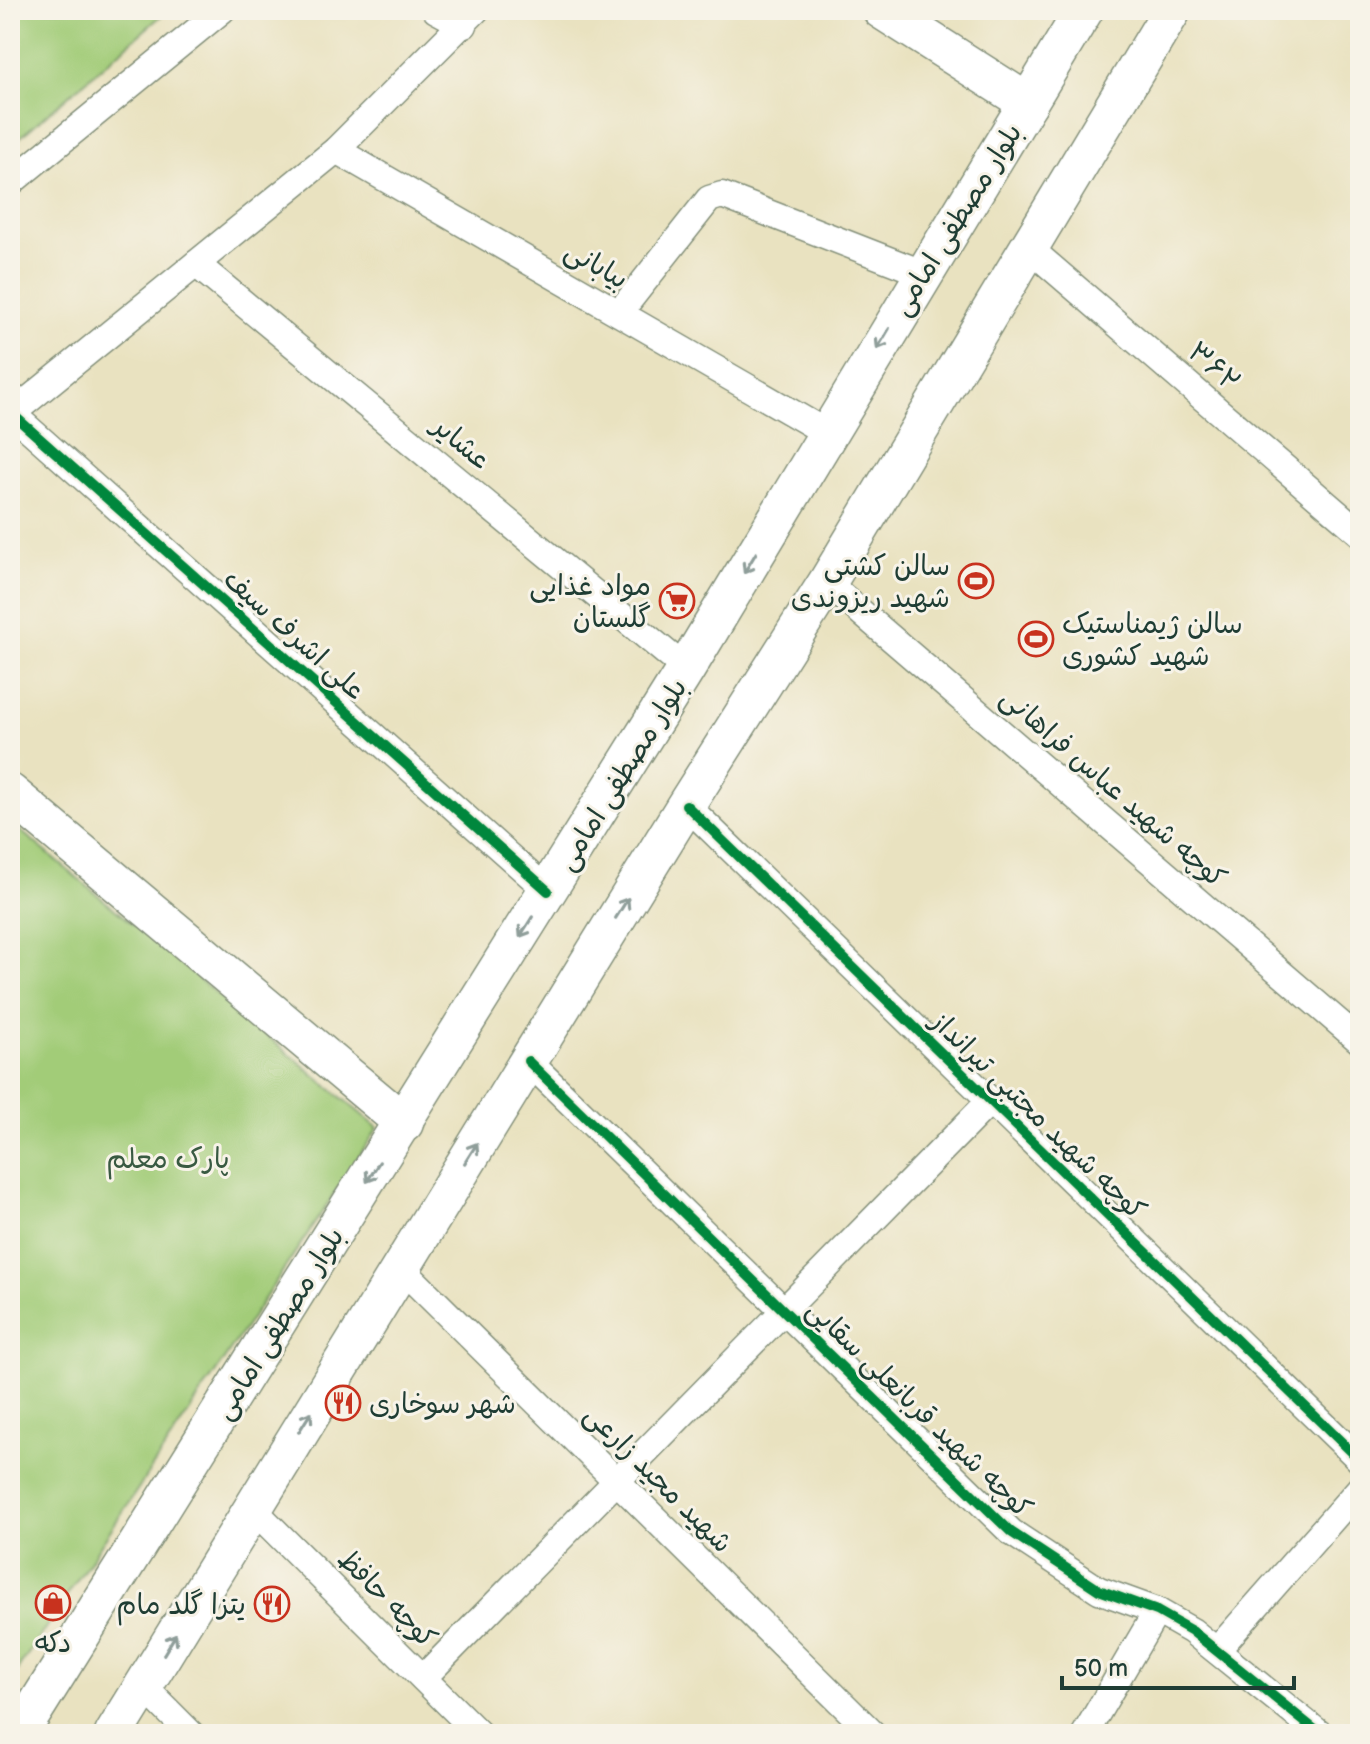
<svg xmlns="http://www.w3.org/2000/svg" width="1370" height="1744" font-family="'Balsamiq Sans','Playpen Sans Arabic',sans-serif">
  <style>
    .green { fill: #a2cc78; stroke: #608456; stroke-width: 2 }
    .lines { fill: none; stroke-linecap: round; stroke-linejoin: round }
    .street-casing { stroke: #84907a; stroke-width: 29 }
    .secondary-casing { stroke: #84907a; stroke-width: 41 }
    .street { stroke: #fff; stroke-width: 26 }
    .secondary { stroke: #fff; stroke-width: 38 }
    .cycleway-casing { stroke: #f7f3e8; stroke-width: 15 }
    .cycleway { stroke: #00873e; stroke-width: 10 }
    .oneway { stroke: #8f9e9a }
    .labels { text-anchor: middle; stroke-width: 6; stroke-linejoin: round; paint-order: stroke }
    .street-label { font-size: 28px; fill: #1f3d34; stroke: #f7f3e8 }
    .poi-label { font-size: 28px; fill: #1f3d34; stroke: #f7f3e8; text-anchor: end }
    .park-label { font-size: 28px; fill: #395a42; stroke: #f7f3e8 }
  </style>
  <rect width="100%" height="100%" fill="#f7f3e8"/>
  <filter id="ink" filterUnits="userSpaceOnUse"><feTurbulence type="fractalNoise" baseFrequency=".0125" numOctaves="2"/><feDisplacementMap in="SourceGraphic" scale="16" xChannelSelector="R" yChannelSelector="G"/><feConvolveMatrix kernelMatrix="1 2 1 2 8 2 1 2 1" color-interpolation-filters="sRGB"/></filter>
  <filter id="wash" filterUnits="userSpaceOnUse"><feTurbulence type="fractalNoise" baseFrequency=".006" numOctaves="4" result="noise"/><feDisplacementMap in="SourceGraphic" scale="32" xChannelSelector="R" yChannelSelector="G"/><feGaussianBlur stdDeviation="1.8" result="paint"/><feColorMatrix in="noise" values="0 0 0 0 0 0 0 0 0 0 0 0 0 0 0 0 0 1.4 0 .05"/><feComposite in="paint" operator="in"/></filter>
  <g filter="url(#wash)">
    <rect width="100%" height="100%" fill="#e9e2c0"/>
    <!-- green -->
    <g class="green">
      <path d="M10,10H168L10,146Z"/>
      <path d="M10,822L378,1128L10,1681Z"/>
    </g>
  </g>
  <g filter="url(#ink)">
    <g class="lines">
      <!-- street casing -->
      <g class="street-casing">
        <g id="street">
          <path d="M436,10L464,25"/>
          <path d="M336,150L827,433"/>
          <path d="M10,183L222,10"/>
          <path d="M1029,248L1360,533"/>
          <path d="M196,264L686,669"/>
          <path d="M619,313L709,199L722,195L922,273"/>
          <path d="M10,412L548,891"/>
          <path d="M10,415L336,150L476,10"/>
          <path d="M827,583L1360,1041"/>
          <path d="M686,805L1360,1460"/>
          <path d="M528,1061L1011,1532L1099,1590L1157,1611L1192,1631L1320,1734"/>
          <path d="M400,1267L873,1734"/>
          <path d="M252,1508L479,1734"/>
          <path d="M1218,1649L1360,1488"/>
          <path d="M423,1678L990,1101"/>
          <path d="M144,1687L191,1734"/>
          <path d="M1085,1734L1157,1611"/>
        </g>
      </g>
      <!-- secondary casing -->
      <g class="secondary-casing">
        <g id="secondary">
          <path d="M882,10L1028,103"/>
          <path d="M10,793L404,1123"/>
          <path d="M19,1734L686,669L1084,10"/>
          <path d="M114,1734L686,805L827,583L1172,10"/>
        </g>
      </g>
      <!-- street -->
      <use href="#street" class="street"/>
      <!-- secondary -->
      <use href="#secondary" class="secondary"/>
      <!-- cycleway casing -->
      <g class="cycleway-casing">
        <g id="cycleway">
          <path d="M10,412L548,891"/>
          <path d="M686,805L1360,1460"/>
          <path d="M528,1061L1011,1532L1099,1590L1157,1611L1192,1631L1320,1734"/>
        </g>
      </g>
      <!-- cycleway -->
      <use href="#cycleway" class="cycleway"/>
    </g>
    <!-- one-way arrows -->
    <defs><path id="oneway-shaft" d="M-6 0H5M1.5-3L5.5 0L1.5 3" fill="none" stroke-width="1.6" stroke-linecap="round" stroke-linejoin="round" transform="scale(2)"/></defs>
    <g class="oneway">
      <use href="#oneway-shaft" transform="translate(883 339) rotate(121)"/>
      <use href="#oneway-shaft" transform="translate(750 563) rotate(121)"/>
      <use href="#oneway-shaft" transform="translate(622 908) rotate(-58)"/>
      <use href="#oneway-shaft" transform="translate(526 927) rotate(122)"/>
      <use href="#oneway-shaft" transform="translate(471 1153) rotate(-58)"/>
      <use href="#oneway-shaft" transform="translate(373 1172) rotate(122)"/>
      <use href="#oneway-shaft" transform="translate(305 1422) rotate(-58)"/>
      <use href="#oneway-shaft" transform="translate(170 1644) rotate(-59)"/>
    </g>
  </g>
  <!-- icons -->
  <defs>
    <g id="stadium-ring" transform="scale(1.8)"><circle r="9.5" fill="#f7f3e8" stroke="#c8321e" stroke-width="1.5"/><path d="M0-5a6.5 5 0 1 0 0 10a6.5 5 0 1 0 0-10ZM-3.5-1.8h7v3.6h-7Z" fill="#c8321e"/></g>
    <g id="supermarket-ring" transform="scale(1.8)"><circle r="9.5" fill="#f7f3e8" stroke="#c8321e" stroke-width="1.5"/><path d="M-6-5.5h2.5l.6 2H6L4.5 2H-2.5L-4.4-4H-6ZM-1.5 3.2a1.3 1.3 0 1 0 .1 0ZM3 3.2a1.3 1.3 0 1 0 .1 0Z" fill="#c8321e"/></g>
    <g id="restaurant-ring" transform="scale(1.8)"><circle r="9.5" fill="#f7f3e8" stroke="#c8321e" stroke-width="1.5"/><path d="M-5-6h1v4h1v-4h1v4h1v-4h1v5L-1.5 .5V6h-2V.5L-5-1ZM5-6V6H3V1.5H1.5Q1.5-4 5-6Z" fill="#c8321e"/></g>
    <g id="shop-ring" transform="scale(1.8)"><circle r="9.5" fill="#f7f3e8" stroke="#c8321e" stroke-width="1.5"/><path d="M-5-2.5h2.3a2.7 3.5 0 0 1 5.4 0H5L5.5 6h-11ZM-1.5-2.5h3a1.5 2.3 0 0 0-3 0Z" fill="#c8321e"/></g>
  </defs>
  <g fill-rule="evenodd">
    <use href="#stadium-ring" x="976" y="581"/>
    <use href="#supermarket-ring" x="677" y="601"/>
    <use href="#stadium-ring" x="1036" y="639"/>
    <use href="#restaurant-ring" x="343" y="1403"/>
    <use href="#shop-ring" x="53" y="1603"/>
    <use href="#restaurant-ring" x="272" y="1604"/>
  </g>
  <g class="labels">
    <!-- street labels -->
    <g class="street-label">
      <text transform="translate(956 219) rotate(-58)" y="10">بلوار مصطفی امامی</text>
      <text transform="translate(597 264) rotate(30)" y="10">بیابانی</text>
      <text transform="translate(1215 366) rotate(41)" y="10">۳۶۲</text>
      <text transform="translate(462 442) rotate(40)" y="10">عشایر</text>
      <text transform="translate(295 634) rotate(42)" y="10">علی اشرف سیف</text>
      <text transform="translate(621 774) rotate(-58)" y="10">بلوار مصطفی امامی</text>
      <text transform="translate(1114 787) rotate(41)" y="10">کوچه شهید عباس فراهانی</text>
      <text transform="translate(1039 1115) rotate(44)" y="10">کوچه شهید مجتبی تیرانداز</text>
      <text transform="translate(278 1323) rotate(-58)" y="10">بلوار مصطفی امامی</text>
      <text transform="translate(920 1408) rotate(44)" y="10">کوچه شهید قربانعلی سقایی</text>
      <text transform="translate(659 1478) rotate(45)" y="10">شهید مجید زارعی</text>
      <text transform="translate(388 1598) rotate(45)" y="10">کوچه حافظ</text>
    </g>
    <!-- poi labels -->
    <g class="poi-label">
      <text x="950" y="575">سالن کشتی<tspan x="950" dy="32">شهید ریزوندی</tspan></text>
      <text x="651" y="595">مواد غذایی<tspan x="651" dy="32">گلستان</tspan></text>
      <text x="1062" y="633" text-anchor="start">سالن ژیمناستیک<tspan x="1062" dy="32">شهید کشوری</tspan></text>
      <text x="369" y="1413" text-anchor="start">شهر سوخاری</text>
      <text x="246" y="1614">یتزا گلد مام</text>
      <text x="53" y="1652" text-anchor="middle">دکه</text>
    </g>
    <!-- park labels -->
    <g class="park-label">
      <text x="168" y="1168">پارک معلم</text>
    </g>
  </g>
  <!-- margin -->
  <rect width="1370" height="1744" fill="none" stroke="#f7f3e8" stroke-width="40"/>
  <!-- scale -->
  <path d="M1062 1676v12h232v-12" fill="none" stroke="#1f3d34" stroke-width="4"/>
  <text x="1074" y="1676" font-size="24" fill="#1f3d34" stroke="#f7f3e8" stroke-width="6" paint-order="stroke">50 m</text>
</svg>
